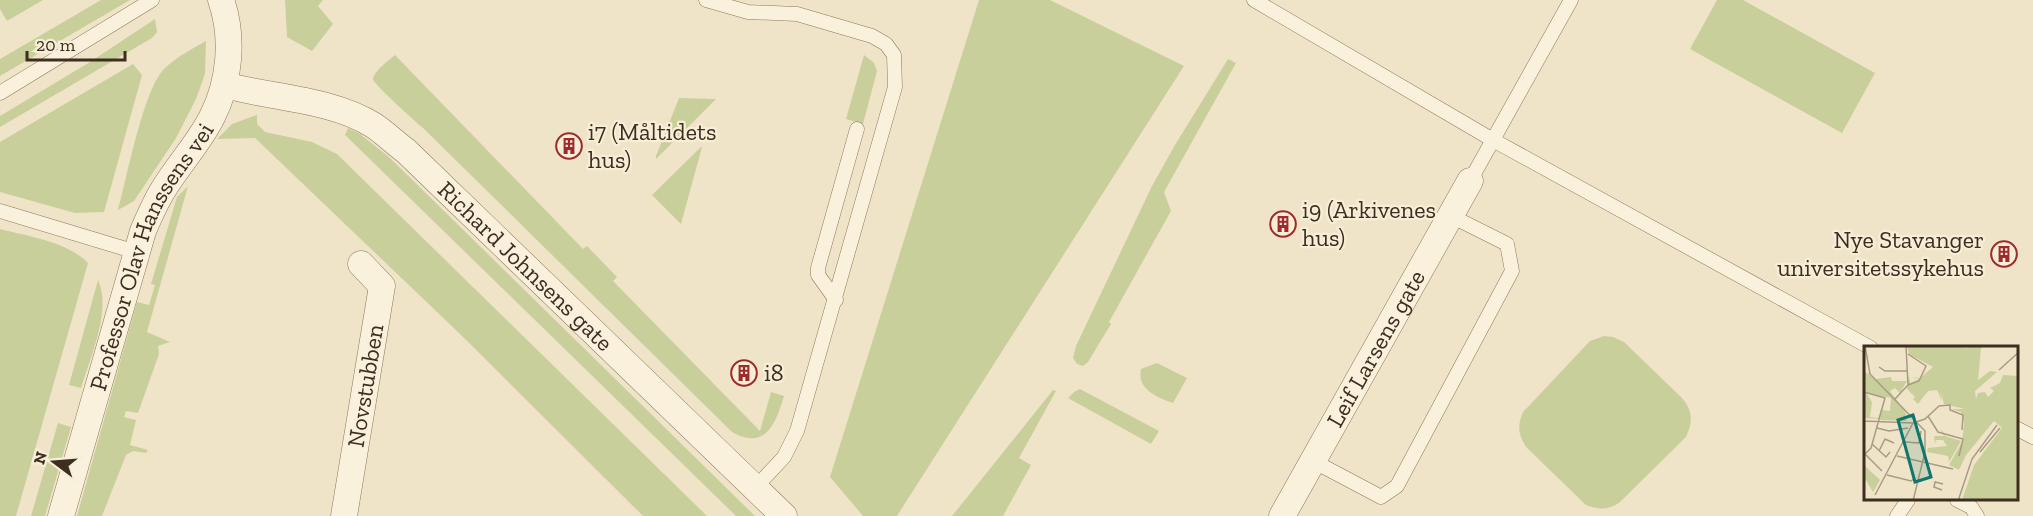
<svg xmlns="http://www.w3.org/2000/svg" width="2033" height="516" font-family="'Zilla Slab',serif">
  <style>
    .green { fill: #c9cf9b }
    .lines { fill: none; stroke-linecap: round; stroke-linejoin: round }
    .lane-casing { stroke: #8d765c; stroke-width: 15 }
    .street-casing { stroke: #8d765c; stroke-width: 27 }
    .lane { stroke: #faf1dc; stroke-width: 14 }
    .street { stroke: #faf1dc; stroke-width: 26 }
    .labels { text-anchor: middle; stroke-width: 4.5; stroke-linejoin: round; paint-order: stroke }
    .poi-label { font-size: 24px; fill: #3d2e20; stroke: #f7eed8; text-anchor: start }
    .street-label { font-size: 24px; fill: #3d2e20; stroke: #f7eed8 }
    .inset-road { fill: none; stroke: #a89b85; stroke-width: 1.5 }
    .view { fill: #0f766e; fill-opacity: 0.15; stroke: #0f766e; stroke-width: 3 }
    .inset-edge { fill: none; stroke: #3d2e20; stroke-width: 3 }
  </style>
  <rect width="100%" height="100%" fill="#f0e4c8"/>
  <!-- green -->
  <g class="green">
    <path d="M0,0H43L7,21L0,9Z"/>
    <path d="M101,0H130L0,76V59Z"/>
    <path d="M285,0H323L318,6L333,24L312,51L287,37Z"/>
    <path d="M979,0H1050L1184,66L897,516H863L830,477Z"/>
    <path d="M1717,0H1743L1875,73L1842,133L1690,49Z"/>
    <path d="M155,19L157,32L152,38L0,127V116L90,62Z"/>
    <path d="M206,41L205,74L196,99L176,138L134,201L118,210C127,178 143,91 164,69C176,57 192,49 206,41Z"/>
    <path d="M395,55L583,249L587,246L617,277L613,281L760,431L771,392L784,396C776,423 766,451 732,432L423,128C416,122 373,84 373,79C374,71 389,60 395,55Z"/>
    <path d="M864,55L874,63L877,71L863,124L846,119Z"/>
    <path d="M1228,59L1236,63L1164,192L1171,211L1109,322L1111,324L1088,362L1083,366L1077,364L1073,358L1076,346L1152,186L1175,145Z"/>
    <path d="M133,64L142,75L104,212L75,213L0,192V142Z"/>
    <path d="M679,98L716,99L656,159V156Z"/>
    <path d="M257,115V124L265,132L312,142L337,154L707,516H643L460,334L255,138L217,139L232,124Z"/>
    <path d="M348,128L360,134L389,157L755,516H736L345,135Z"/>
    <path d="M701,147H702L681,224L652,195Z"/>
    <path d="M188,186L147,332L170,342L158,346L159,354L138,413L126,411L124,417L136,420L130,445L148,450L146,453L133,451L126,455L102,516H77L137,302L149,305L155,285L151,284L177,197Z"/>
    <path d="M0,229C27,236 68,242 88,263L16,516H0Z"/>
    <path d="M98,280C112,310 90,358 81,388L69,385Z"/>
    <path d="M1604,336L1613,337L1624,342L1682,398C1693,411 1693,422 1686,437L1619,503C1608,510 1598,510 1586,505L1527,448C1518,436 1517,426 1523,412L1590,341Z"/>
    <path d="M1157,363L1187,378L1173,403C1158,398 1136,389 1141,369Z"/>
    <path d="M1080,389L1159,431L1151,444L1068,398L1074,392Z"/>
    <path d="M1053,390L1056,391L1019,458L1031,465L1003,516H952Z"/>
    <path d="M58,423L71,427L45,516H31Z"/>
  </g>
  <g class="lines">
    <!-- lane casing -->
    <g class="lane-casing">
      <g id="lane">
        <path d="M706,0L748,12L797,14L872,36L886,44L894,55L895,87L797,431L784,457L756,487"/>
        <path d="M1254,0L1493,140L1871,348"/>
        <path d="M0,93L152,0"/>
        <path d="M1470,181L1571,0"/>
        <path d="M0,211L136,252"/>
        <path d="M836,300L818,275V268L857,129"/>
        <path d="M2016,428L2033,437"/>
        <path d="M1313,461L1381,497L1397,486L1512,271L1507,244L1451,216"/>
        <path d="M1957,500L1971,507L1977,516"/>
        <path d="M1897,516L1908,500"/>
      </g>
    </g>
    <!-- street casing -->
    <g class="street-casing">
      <g id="street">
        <path id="s1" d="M225,85C272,98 331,99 373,125C384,132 395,143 406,151L784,516"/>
        <path id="s2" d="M61,516L143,231C149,217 155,203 163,190C178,165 199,143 212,117C230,82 234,37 221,0"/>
        <path id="s3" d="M344,516L382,286L361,264"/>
        <path id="s4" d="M1282,516L1470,181"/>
      </g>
    </g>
    <!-- lane -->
    <use href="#lane" class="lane"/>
    <!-- street -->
    <use href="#street" class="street"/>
  </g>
  <!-- icons -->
  <defs>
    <g id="building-ring" transform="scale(1.35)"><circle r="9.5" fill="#f7eed8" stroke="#9e2a2b" stroke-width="1.5"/><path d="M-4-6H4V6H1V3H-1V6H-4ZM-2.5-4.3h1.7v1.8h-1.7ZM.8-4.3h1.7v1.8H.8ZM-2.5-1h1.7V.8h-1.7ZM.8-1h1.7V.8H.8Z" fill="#9e2a2b"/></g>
  </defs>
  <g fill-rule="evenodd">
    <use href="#building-ring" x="569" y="146"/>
    <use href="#building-ring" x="1283" y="224"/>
    <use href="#building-ring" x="2004" y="254"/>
    <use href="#building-ring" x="744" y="373"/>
  </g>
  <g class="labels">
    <!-- poi labels -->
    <g class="poi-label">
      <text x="588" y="140">i7 (Måltidets<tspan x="588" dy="28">hus)</tspan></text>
      <text x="1302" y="218">i9 (Arkivenes<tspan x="1302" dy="28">hus)</tspan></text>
      <text x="1984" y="248" text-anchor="end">Nye Stavanger<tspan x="1984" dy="28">universitetssykehus</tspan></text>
      <text x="764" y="381">i8</text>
    </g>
    <!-- street labels -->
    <g class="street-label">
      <text dy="8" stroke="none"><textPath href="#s2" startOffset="276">Professor Olav Hanssens vei</textPath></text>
      <text dy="8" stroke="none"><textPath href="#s1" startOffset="362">Richard Johnsens gate</textPath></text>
      <text dy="8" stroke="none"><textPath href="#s4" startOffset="192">Leif Larsens gate</textPath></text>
      <text dy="8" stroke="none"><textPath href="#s3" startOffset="132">Novstubben</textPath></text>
    </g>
  </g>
  <!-- overview -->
  <g transform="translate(1864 346)">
    <rect width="154" height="154" fill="#f0e4c8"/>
    <path d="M43,0H100L103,3V0H122L117,2L114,34L126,25L133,26L111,45L112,53L114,47L121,46L124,51L130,45L126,42L136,37L139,29L154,30V154H98L110,119L138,82L130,75L102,109L95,124L85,119L98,96L100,78L97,66L87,63H101L80,58L77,46L78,55L73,44L64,45L54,58L49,53L51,51L43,43L45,29L46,37L55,33L47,31L56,32L69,21L45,8ZM0,25L12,33L27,31L28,35H43L36,47L31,42L26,45L42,67V75L16,74L18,64L26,65L27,52L3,48L8,56L6,71L14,72L19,57L15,73L0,72ZM76,82L80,87L81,90L97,95L85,116L84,110L63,106L64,102L83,100L79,94H72L71,98L70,90H80ZM0,119L16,134L9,146L0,131Z" fill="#c9cf9b"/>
    <path class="inset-road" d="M1,0L6,28L61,85V106L49,155M15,21L21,25H44M135,24L155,6M0,38V46L21,52L7,102L0,109M44,39L55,35L62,20L44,8M31,53L44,39L42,0M64,70L74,86L99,93L95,110M0,74V97M0,75L49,77L61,73L75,60L86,59V64L99,69L98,84M13,82L25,85L44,82M41,96L55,97L57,85M8,98L22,111L26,106M15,105L21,93L30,97M116,106L136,82M1,108L18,125M33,110L89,123M23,129L47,135L51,132L47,135M78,144L70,141L71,136L79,138M11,149L49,77M94,155L108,113L133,79"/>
    <path class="view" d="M49,69L67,131L51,136L34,74Z"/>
    <rect width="154" height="154" class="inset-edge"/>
  </g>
  <!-- north arrow -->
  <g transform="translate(54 462) rotate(286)" stroke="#f7eed8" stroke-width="4.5" paint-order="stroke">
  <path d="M0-4.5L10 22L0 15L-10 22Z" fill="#3d2e20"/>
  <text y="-9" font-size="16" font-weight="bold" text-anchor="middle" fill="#3d2e20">N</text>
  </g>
  <!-- scale -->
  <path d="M27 51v9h98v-9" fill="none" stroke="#3d2e20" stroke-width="3"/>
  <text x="36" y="51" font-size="18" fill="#3d2e20" stroke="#f7eed8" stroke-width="4.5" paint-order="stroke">20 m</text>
</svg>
